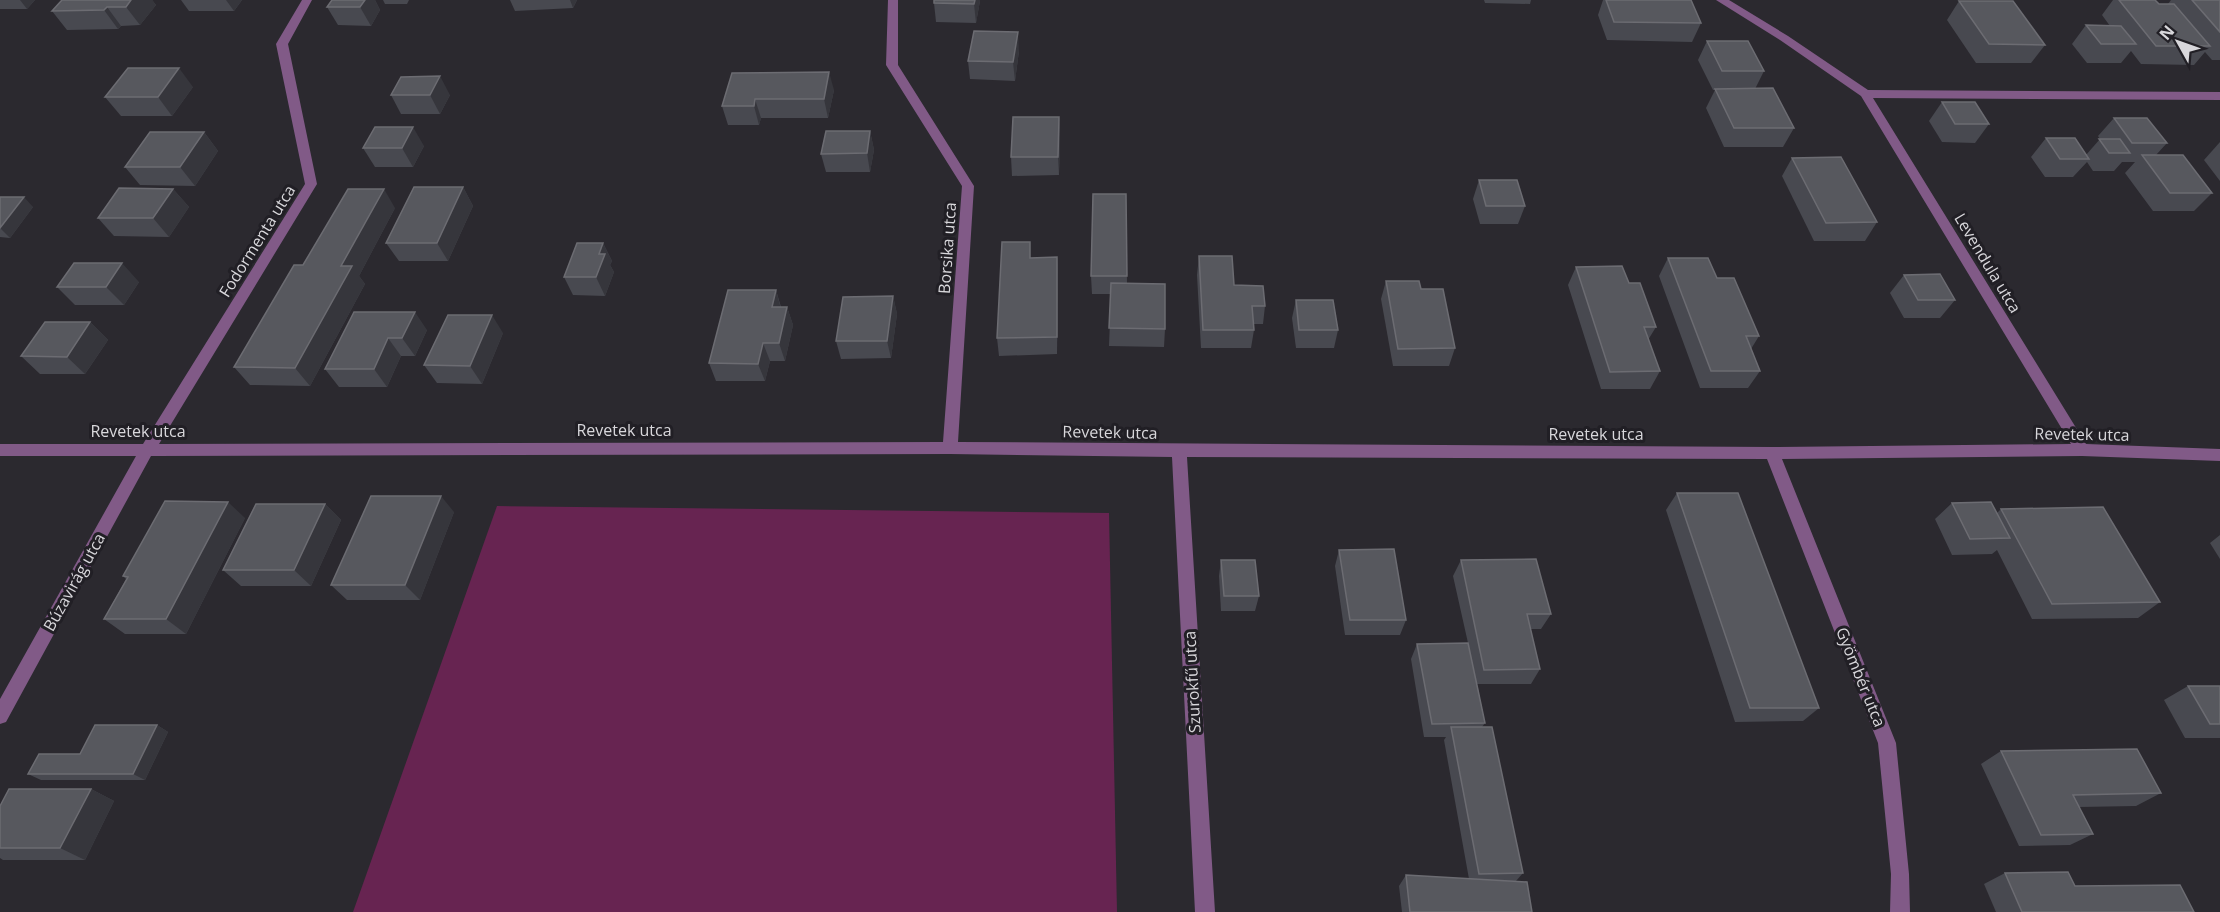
<svg xmlns="http://www.w3.org/2000/svg" width="2220" height="912" font-family="'Open Sans',sans-serif">
  <style>
    .green { fill: #672451 }
    .lines { fill: none; stroke-linecap: round; stroke-linejoin: round }
    .minor { fill: #815a87; fill-rule: evenodd }
    .wall { fill: #484950 }
    .shaded-wall { fill: #36363c }
    .building { fill: #57585e; stroke: #6c6c72; stroke-width: 1.5 }
    .labels { text-anchor: middle; stroke-width: 6; stroke-linejoin: round; paint-order: stroke }
    .street-label { font-size: 16px; fill: #d8d7db; stroke: #211f25 }
  </style>
  <rect width="100%" height="100%" fill="#2b292f"/>
  <!-- green -->
  <path class="green" d="M497,506L1109,513L1117,912H353Z"/>
  <g class="lines">
    <!-- minor -->
    <path class="minor" d="M302,0H312L288,44L317,184L159,444L943,442L962,186L886,65L888,0H898V65L974,186L958,442L1772,447L2071,444L1861,96L1780,40L1716,0H1729L1788,36L1868,90L2220,92V100L1873,98L2086,444L2220,449V461L2082,456L1782,459L1896,743L1909,874L1910,912H1890L1891,874L1878,743L1767,459L1187,457L1215,912H1195L1172,457L950,454L151,456L6,722L0,724V699L136,456H0V444H143L305,184L276,44Z"/>
  </g>
  <!-- wall -->
  <g class="wall">
    <path d="M0,0H35L27,9H0Z"/>
    <path d="M62,0H152L156,5L140,25L121,26L118,29L67,30L52,11Z"/>
    <path d="M181,0H242L234,11H189Z"/>
    <path d="M332,0H375L380,10L371,26L338,25L327,7Z"/>
    <path d="M383,0H409L407,4H385Z"/>
    <path d="M510,0H577L573,8L515,11Z"/>
    <path d="M1484,0H1531L1530,4L1485,3Z"/>
    <path d="M1603,0H1606L1701,23L1692,42L1607,40L1598,15Z"/>
    <path d="M2113,0H2155L2159,4H2168L2171,0H2220V60H2212L2205,52L2194,65L2141,64L2131,51L2121,63H2087L2072,44L2086,25L2110,26L2102,15Z"/>
    <path d="M980,1L976,23L936,22L934,3Z"/>
    <path d="M1959,1L2045,45L2031,63H1976L1947,20Z"/>
    <path d="M1707,41L1764,71L1755,89L1794,128L1783,147H1724L1706,108L1715,90H1713L1698,60Z"/>
    <path d="M1019,51L1015,81L970,79L968,61Z"/>
    <path d="M732,73L834,90L828,118H761L759,125H728L722,106Z"/>
    <path d="M193,87L172,116H121L105,97Z"/>
    <path d="M391,95H450L440,114H401Z"/>
    <path d="M1942,102L1989,124L1975,143L1942,142L1929,121Z"/>
    <path d="M1059,117L1060,136L1059,175L1012,176L1011,157Z"/>
    <path d="M2114,118L2167,143L2156,155L2212,193L2194,211H2153L2125,173L2135,162H2122L2114,171H2093L2087,162L2073,177H2045L2031,157L2046,138L2086,155L2100,139L2098,136Z"/>
    <path d="M870,131L874,150L870,172H826L821,154Z"/>
    <path d="M204,132L218,151L195,186L140,185L125,167Z"/>
    <path d="M2220,142V181L2204,160Z"/>
    <path d="M424,146L413,167H375L363,148Z"/>
    <path d="M1792,158L1877,222L1865,241H1814L1782,176Z"/>
    <path d="M1479,180L1525,206L1518,224H1480L1473,199Z"/>
    <path d="M463,187L473,206L448,261H399L386,243Z"/>
    <path d="M173,189L189,207L169,237L114,236L98,218Z"/>
    <path d="M1126,194L1127,284L1165,329L1164,347L1109,346L1111,294H1092L1091,276Z"/>
    <path d="M0,197L33,207L10,238L0,237Z"/>
    <path d="M395,208L359,276L365,284L310,386L250,385L234,367L303,265Z"/>
    <path d="M603,243L612,261L610,265L614,272L605,296L573,295L564,277Z"/>
    <path d="M1199,256L1234,285L1265,306L1263,324H1253L1254,330L1251,348H1201L1197,275Z"/>
    <path d="M1057,257L1058,276L1057,354L999,356L997,338L1031,258Z"/>
    <path d="M1668,258L1717,278L1759,336L1751,349L1760,371L1748,388H1700L1659,276Z"/>
    <path d="M1576,267L1629,283L1656,327L1648,340L1660,371L1650,389H1601L1568,285Z"/>
    <path d="M1904,275L1955,300L1940,318H1904L1890,293Z"/>
    <path d="M1386,281L1421,289L1455,348L1449,366H1393L1381,299Z"/>
    <path d="M139,282L124,305H75L57,287Z"/>
    <path d="M776,290L781,307H787L793,325L785,361H770L765,381H716L709,363Z"/>
    <path d="M893,296L897,314L891,358L841,359L836,341Z"/>
    <path d="M1296,300L1338,330L1334,348H1296L1292,318Z"/>
    <path d="M354,312L427,330L415,356H401L387,387H339L325,369Z"/>
    <path d="M90,322L108,340L85,374H40L21,356Z"/>
    <path d="M503,333L482,384L437,383L424,365Z"/>
    <path d="M1677,493L1819,708L1803,721L1735,722L1666,510Z"/>
    <path d="M1952,503L1997,513L2001,509L2160,602L2138,618L2032,619L1997,550L1992,554L1952,555L1935,519Z"/>
    <path d="M325,504L341,520L311,586H241L223,570Z"/>
    <path d="M454,512L420,600H347L331,585Z"/>
    <path d="M245,518L186,634H125L104,619L126,579L123,576Z"/>
    <path d="M2220,535V559L2210,543Z"/>
    <path d="M1339,550L1406,620L1400,635H1345L1335,566Z"/>
    <path d="M1221,560L1259,596L1255,611H1221L1219,576Z"/>
    <path d="M1461,560L1551,614L1541,629H1530L1540,669L1531,684H1477L1485,723L1482,727L1523,873L1516,881L1532,912H1402L1399,886L1406,875L1469,879L1444,740L1446,737H1424L1411,659L1417,644L1468,643L1453,576Z"/>
    <path d="M2188,686H2220V738H2185L2164,700Z"/>
    <path d="M157,725L168,732L145,780H41L28,774Z"/>
    <path d="M2001,751L2161,793L2136,806L2079,807L2093,834L2070,845L2019,846L1981,764Z"/>
    <path d="M91,789L114,801L85,860H3L0,858V806Z"/>
    <path d="M2005,873L2075,886L2194,912H1996L1984,884Z"/>
  </g>
  <!-- shaded-wall -->
  <g class="shaded-wall">
    <path d="M20,0H35L27,9Z"/>
    <path d="M131,0H152L156,5L140,25L126,7Z"/>
    <path d="M226,0H242L234,11Z"/>
    <path d="M365,0H375L380,10L371,26L360,7Z"/>
    <path d="M570,0H577L573,8Z"/>
    <path d="M975,0H980V1L976,23L974,4Z"/>
    <path d="M107,7L121,26L118,29L104,10Z"/>
    <path d="M1018,32L1019,51L1015,81L1013,62Z"/>
    <path d="M179,68L193,87L172,116L158,97Z"/>
    <path d="M829,72L834,90L828,118L824,99Z"/>
    <path d="M440,76L450,95L440,114L430,95Z"/>
    <path d="M755,99L761,118L759,125L754,106Z"/>
    <path d="M1059,117L1060,136L1059,175L1058,157Z"/>
    <path d="M413,127L424,146L413,167L402,148Z"/>
    <path d="M870,131L874,150L870,172L867,153Z"/>
    <path d="M204,132L218,151L195,186L180,167Z"/>
    <path d="M463,187L473,206L448,261L437,243Z"/>
    <path d="M173,189L189,207L169,237L153,218Z"/>
    <path d="M384,189L395,208L359,276L365,284L310,386L295,368L341,266Z"/>
    <path d="M24,197L33,207L10,238L0,228Z"/>
    <path d="M603,243L612,261L610,265L614,272L605,296L596,277L599,254Z"/>
    <path d="M1057,257L1058,276L1057,354Z"/>
    <path d="M122,263L139,282L124,305L106,287Z"/>
    <path d="M776,290L781,309L772,307Z"/>
    <path d="M893,296L897,314L891,358L887,341Z"/>
    <path d="M787,307L793,325L785,361L779,343Z"/>
    <path d="M415,312L427,330L415,356L402,338Z"/>
    <path d="M492,315L503,333L482,384L470,366Z"/>
    <path d="M90,322L108,340L85,374L67,357Z"/>
    <path d="M388,338L401,356L387,387L374,369Z"/>
    <path d="M763,343L770,361L765,381L758,364Z"/>
    <path d="M441,496L454,512L420,600L405,585Z"/>
    <path d="M228,502L245,518L186,634L166,619Z"/>
    <path d="M325,504L341,520L311,586L294,570Z"/>
    <path d="M157,725L168,732L145,780L133,774Z"/>
    <path d="M91,789L114,801L85,860L60,848Z"/>
  </g>
  <!-- building -->
  <g class="building">
    <path d="M62,0H131L126,7H107L104,10L52,11Z"/>
    <path d="M332,0H365L360,7H327Z"/>
    <path d="M934,0H975L974,4L934,3Z"/>
    <path d="M1606,0H1691L1701,23L1614,22Z"/>
    <path d="M2119,0H2155L2159,4H2174L2210,46H2156Z"/>
    <path d="M2192,0H2220V32Z"/>
    <path d="M1959,1H2013L2045,45L1989,44Z"/>
    <path d="M2086,25L2121,26L2136,44H2101Z"/>
    <path d="M974,31L1018,32L1013,62L968,61Z"/>
    <path d="M1707,41H1748L1764,71H1722Z"/>
    <path d="M128,68H179L158,97H105Z"/>
    <path d="M829,72L824,99H755L754,106H722L732,73Z"/>
    <path d="M440,76L430,95H391L401,77Z"/>
    <path d="M1773,88L1794,128H1734L1715,89Z"/>
    <path d="M1942,102H1975L1989,124H1955Z"/>
    <path d="M1013,117H1059L1058,157H1011Z"/>
    <path d="M2114,118H2147L2167,143H2132Z"/>
    <path d="M375,127H413L402,148H363Z"/>
    <path d="M826,131H870L867,153L821,154Z"/>
    <path d="M150,132H204L180,167H125Z"/>
    <path d="M2046,138H2075L2089,159H2060Z"/>
    <path d="M2099,139H2120L2130,153H2109Z"/>
    <path d="M2142,155H2183L2212,193H2170Z"/>
    <path d="M1841,157L1877,222L1826,223L1792,158Z"/>
    <path d="M1479,180H1517L1525,206H1486Z"/>
    <path d="M414,187H463L437,243H386Z"/>
    <path d="M119,188L173,189L153,218H98Z"/>
    <path d="M348,189H384L341,266H352L295,368L234,367L294,265H303Z"/>
    <path d="M1093,194H1126L1127,276H1091Z"/>
    <path d="M0,197H24L0,228Z"/>
    <path d="M1002,242H1030V258L1057,257V337L997,338Z"/>
    <path d="M577,243H603L599,254H605L596,277H564Z"/>
    <path d="M1199,256H1232L1234,285L1263,286L1265,306H1252L1254,330H1203Z"/>
    <path d="M1668,258H1708L1717,278H1734L1759,336H1746L1760,371H1711Z"/>
    <path d="M74,263H122L106,287H57Z"/>
    <path d="M1622,266L1629,283H1640L1656,327H1644L1660,371L1610,372L1576,267Z"/>
    <path d="M1940,274L1955,300H1918L1904,275Z"/>
    <path d="M1386,281H1419L1421,289H1443L1455,348L1398,349Z"/>
    <path d="M1111,283L1165,284V329L1109,328Z"/>
    <path d="M728,290H776L772,307H787L779,343H763L758,364L709,363Z"/>
    <path d="M893,296L887,341H836L843,297Z"/>
    <path d="M1296,300H1333L1338,330H1299Z"/>
    <path d="M354,312H415L402,338H388L374,369H325Z"/>
    <path d="M448,315H492L470,366L424,365Z"/>
    <path d="M45,322H90L67,357L21,356Z"/>
    <path d="M1677,493H1738L1819,708H1750Z"/>
    <path d="M371,496H441L405,585H331Z"/>
    <path d="M165,501L228,502L166,619H104L128,577L123,576Z"/>
    <path d="M1991,502L2010,538L1970,539L1952,503Z"/>
    <path d="M256,504H325L294,570H223Z"/>
    <path d="M2103,507L2160,602L2052,604L2001,509Z"/>
    <path d="M1394,549L1406,620H1350L1339,550Z"/>
    <path d="M1536,559L1551,614H1527L1540,669L1484,670L1461,560Z"/>
    <path d="M1221,560H1255L1259,596H1224Z"/>
    <path d="M1468,643L1485,723L1432,724L1417,644Z"/>
    <path d="M2188,686H2220V724H2210Z"/>
    <path d="M95,725H157L133,774H28L39,754H80Z"/>
    <path d="M1451,727H1492L1523,873L1479,874Z"/>
    <path d="M2137,749L2161,793L2073,795L2093,834L2041,835L2001,751Z"/>
    <path d="M9,789H91L60,848H0V806Z"/>
    <path d="M2068,872L2075,886L2180,885L2194,912H2022L2005,873Z"/>
    <path d="M1406,875L1527,882L1532,912H1410Z"/>
  </g>
  <g class="labels">
    <!-- street labels -->
    <g class="street-label">
      <text transform="translate(257 241) rotate(-58)" y="6">Fodormenta utca</text>
      <text transform="translate(947 248) rotate(-86)" y="6">Borsika utca</text>
      <text transform="translate(1988 263) rotate(59)" y="6">Levendula utca</text>
      <text x="624" y="436">Revetek utca</text>
      <text x="138" y="437">Revetek utca</text>
      <text transform="translate(1110 432) rotate(1)" y="6">Revetek utca</text>
      <text x="1596" y="440">Revetek utca</text>
      <text transform="translate(2082 434) rotate(1)" y="6">Revetek utca</text>
      <text transform="translate(74 582) rotate(-61)" y="6">Búzavirág utca</text>
      <text transform="translate(1861 677) rotate(68)" y="6">Gyömbér utca</text>
      <text transform="translate(1192 682) rotate(-93)" y="6">Szurokfű utca</text>
    </g>
  </g>
  <!-- north arrow -->
  <g transform="translate(2178 42) rotate(310)" stroke="#211f25" stroke-width="4.5" paint-order="stroke">
  <path d="M0-4.5L10 22L0 15L-10 22Z" fill="#d8d7db"/>
  <text y="-9" font-size="16" font-weight="bold" text-anchor="middle" fill="#d8d7db">N</text>
  </g>
</svg>
